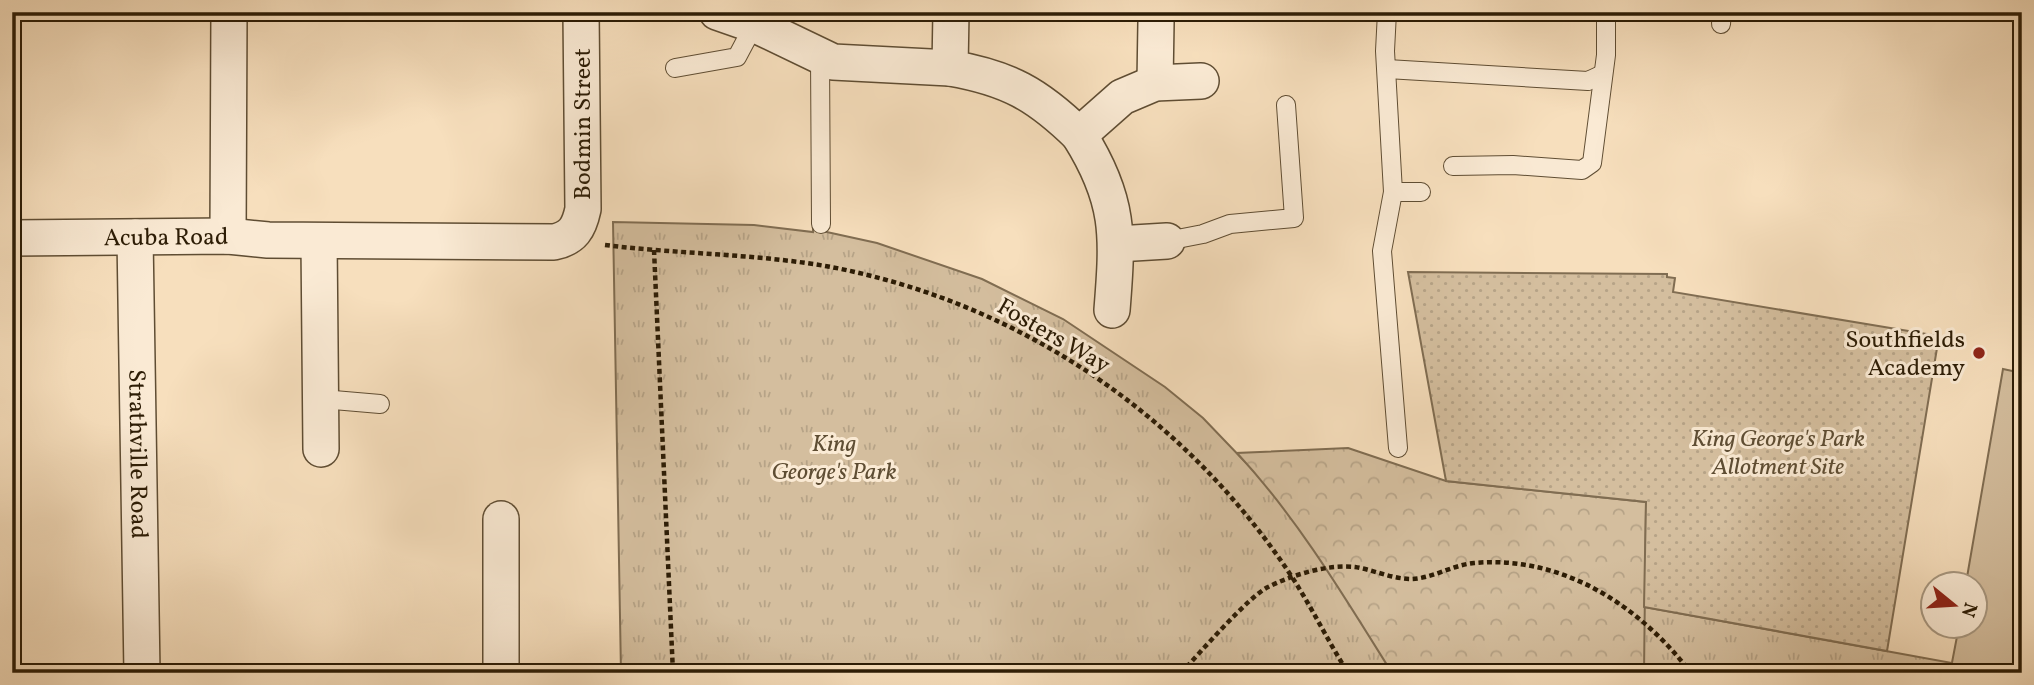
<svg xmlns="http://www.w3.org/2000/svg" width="2034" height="685" font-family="Vollkorn,serif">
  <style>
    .grass { fill: url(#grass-tufts); stroke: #806d52; stroke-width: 2 }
    .forest { fill: url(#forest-crowns); stroke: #806d52; stroke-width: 2 }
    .garden { fill: url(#garden-dots); stroke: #806d52; stroke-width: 2 }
    .pitch { fill: #d4be9e; stroke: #806d52; stroke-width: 2 }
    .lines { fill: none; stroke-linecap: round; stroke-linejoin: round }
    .lane-casing { stroke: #5f4d33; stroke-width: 20 }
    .street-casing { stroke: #5f4d33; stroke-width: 38 }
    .path { stroke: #2c1c05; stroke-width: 4.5; stroke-dasharray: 5 3.5; stroke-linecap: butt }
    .lane { stroke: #faead4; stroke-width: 18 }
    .street { stroke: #faead4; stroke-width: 35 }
    .poi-dot { fill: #8f2418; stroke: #faead4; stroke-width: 2.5 }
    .labels { text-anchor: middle; stroke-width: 6; stroke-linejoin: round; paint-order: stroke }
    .street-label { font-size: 24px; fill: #2c1c05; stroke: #faead4 }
    .poi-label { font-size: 24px; fill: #2c1c05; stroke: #faead4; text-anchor: end }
    .park-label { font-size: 24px; font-style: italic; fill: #5e4d33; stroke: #faead4 }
  </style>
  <defs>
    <pattern id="grass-tufts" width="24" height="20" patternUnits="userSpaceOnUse" patternTransform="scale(1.75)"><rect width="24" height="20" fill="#d4be9e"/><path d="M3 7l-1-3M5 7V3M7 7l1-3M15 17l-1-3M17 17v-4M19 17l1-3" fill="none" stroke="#b6a387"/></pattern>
    <pattern id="forest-crowns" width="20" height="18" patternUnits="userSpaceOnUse" patternTransform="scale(1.75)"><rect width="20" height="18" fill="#d4be9e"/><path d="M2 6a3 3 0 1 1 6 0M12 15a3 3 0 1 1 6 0" fill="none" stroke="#b6a387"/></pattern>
    <pattern id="garden-dots" width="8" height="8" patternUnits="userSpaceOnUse" patternTransform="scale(1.75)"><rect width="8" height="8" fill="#d4be9e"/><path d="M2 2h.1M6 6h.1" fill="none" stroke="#b6a387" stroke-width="1.8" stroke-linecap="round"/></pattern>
  </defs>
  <rect width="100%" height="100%" fill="#f7dfbd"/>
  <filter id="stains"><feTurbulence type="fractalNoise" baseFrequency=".00286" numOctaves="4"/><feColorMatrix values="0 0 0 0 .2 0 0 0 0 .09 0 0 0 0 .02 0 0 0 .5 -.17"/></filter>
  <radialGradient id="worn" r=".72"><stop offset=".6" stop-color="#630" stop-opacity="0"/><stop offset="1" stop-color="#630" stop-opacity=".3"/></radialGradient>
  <!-- grass -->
  <path class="grass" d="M613,222L754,225L813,232V229L877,243L982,279L1063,319L1165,387L1203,418L1273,491L1644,607L1952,663L1950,673H621Z"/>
  <!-- forest -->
  <path class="forest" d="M1348,448L1446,481L1646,502L1644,673H1392C1344,596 1298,519 1237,453Z"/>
  <!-- garden -->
  <path class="garden" d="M1408,272L1667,274V277L1675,278L1673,292L1939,336L1887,651L1644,607L1646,502L1446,481Z"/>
  <!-- pitch -->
  <path class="pitch" d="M2003,369L2022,373V673H1950L1959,626H1974V584L1966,583Z"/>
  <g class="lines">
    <!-- lane casing -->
    <g class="lane-casing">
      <g id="lane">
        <path d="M1387,12L1385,51L1393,192H1421"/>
        <path d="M1721,24L1722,12"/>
        <path d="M776,36L783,12"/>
        <path d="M820,56L821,224"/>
        <path d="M675,68L737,57L754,25"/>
        <path d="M1387,69L1588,81L1603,74"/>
        <path d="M1453,166L1513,165L1582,170L1592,163L1606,55V12"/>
        <path d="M1393,192L1382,251L1398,448"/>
        <path d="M1167,241L1203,234L1230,224L1294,218L1286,105"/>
        <path d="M322,399L380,404"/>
      </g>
    </g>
    <!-- street casing -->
    <g class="street-casing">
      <g id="street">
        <path d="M717,12L760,27L833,62L950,68"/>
        <path d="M951,12L950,68C1008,78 1037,94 1079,135L1122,97L1155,83L1201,81"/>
        <path d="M1155,83L1156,22"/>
        <path d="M1079,135C1120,200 1118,235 1112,310"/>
        <path d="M228,236L229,12"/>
        <path id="s1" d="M135,237L142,673"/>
        <path id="s2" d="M12,238L228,236L268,240L554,242C573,238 579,228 583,209L581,12"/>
        <path d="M319,241L321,449"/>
        <path d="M1117,244L1167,241"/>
        <path d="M501,673V519"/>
      </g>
    </g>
    <!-- path -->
    <g class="path">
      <path d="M605,245C678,254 760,254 831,267C1020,303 1186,416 1292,577C1312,608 1328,641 1348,673"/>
      <path d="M654,250L673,673"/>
      <path d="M1181,673C1199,654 1248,597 1268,587C1292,575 1327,564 1355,567C1374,570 1392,579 1412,579C1433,578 1453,565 1474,563C1562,555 1639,605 1691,673"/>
    </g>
    <!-- lane -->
    <use href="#lane" class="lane"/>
    <!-- street -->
    <use href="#street" class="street"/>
  </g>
  <!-- markers -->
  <circle class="poi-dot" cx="1979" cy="353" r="7"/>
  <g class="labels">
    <!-- street labels -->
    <g class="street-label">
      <text transform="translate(582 124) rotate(-90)" y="8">Bodmin Street</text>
      <text dy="8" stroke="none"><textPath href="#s2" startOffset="154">Acuba Road</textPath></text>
      <text transform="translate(1054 335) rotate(30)" y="8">Fosters Way</text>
      <text dy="8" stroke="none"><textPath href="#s1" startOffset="217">Strathville Road</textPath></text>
    </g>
    <!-- poi labels -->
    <g class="poi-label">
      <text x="1965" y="347">Southfields<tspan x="1965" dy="28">Academy</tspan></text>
    </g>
    <!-- park labels -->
    <g class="park-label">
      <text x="1778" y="446">King George's Park<tspan x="1778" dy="28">Allotment Site</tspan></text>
      <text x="834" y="451">King<tspan x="834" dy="28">George's Park</tspan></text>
    </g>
  </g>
  <!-- margin -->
  <rect width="2034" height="685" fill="none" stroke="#f7dfbd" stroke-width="42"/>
  <rect x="14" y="14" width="2006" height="657" fill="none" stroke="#2c1c05" stroke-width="3.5"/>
  <rect x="21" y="21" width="1992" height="643" fill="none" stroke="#2c1c05" stroke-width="2"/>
  <!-- north arrow -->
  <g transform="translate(1954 605) rotate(108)"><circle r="33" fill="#faead4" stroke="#a89881" stroke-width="2"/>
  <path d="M0-5L12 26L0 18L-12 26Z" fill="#8f2418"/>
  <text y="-10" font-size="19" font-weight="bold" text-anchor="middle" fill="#2c1c05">N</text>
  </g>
  <rect width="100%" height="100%" filter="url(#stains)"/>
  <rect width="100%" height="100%" fill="url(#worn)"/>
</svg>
